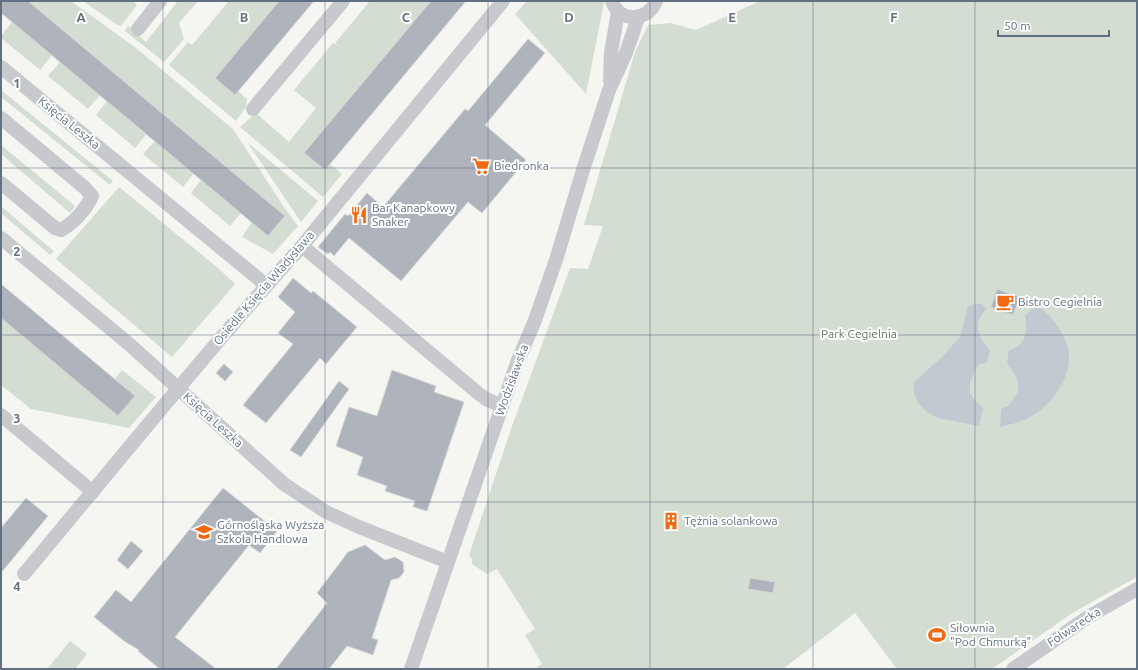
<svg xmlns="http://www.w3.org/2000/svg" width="1138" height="670" font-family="Ubuntu,sans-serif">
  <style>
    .green { fill: #d4ddd2 }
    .water { fill: #c2cad1 }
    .building { fill: #afb4bc; stroke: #d6d6d4 }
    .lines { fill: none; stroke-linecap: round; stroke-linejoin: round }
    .minor { stroke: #c7c9cd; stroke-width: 14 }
    .grid { fill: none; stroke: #627084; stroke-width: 1; stroke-opacity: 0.55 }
    .labels { text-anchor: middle; stroke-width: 4; stroke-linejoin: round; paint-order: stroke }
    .street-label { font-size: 12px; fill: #627084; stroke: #fff }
    .poi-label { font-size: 12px; fill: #627084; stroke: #fff; text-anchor: start }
    .park-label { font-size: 12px; fill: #627b61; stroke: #fff }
    .grid-label { font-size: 13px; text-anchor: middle; font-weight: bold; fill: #627084; stroke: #fff; stroke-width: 4; stroke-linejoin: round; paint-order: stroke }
  </style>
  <rect width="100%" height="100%" fill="#f5f5f1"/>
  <!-- green -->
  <g class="green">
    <path d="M28,1H71L136,48L233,129L284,207L298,226L273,254L242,237L252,222L268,236L285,216Z"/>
    <path d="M83,1H133L137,5L121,26L116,24Z"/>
    <path d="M178,1H198L179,23L184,39L164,62L125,31L128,26L146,42Z"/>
    <path d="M229,1H279L215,78L235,95L238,91L247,99L246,107L236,121L169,65L188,42L192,45Z"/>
    <path d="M370,1H431L305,153L324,170L330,164L342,174L323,197L240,127L256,113L289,142L316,108L294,90L333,43L339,46L335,43Z"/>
    <path d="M527,1H602L604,3L586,94L515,14Z"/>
    <path d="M760,1H1137V577L1074,612L992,669H897L855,613L783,669H534L542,664L525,635L535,629L497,569L487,574L472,564V559L469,555L511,429L570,268L588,269L603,226L584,225L635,52L648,25L671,23L696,30Z"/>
    <path d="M12,22L52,55L40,70L1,38V36Z"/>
    <path d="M60,62L100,95L88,109L48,76Z"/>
    <path d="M1,90L113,181L110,185L1,97Z"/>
    <path d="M107,101L146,135L135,148L96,115Z"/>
    <path d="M155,141L194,173L183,187L143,154Z"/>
    <path d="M247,142L318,201L301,222Z"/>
    <path d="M1,145L75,206L70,213L1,154Z"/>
    <path d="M201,180L241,213L230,226L191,193Z"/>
    <path d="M119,187L218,268L235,284L172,357L56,259Z"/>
    <path d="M1,206L50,248L54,251L50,255L1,213Z"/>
    <path d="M1,318L118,416L135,396L115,379L122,370L156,397L129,428L31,409L1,385Z"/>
    <path d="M70,641L87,654L75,669H47Z"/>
  </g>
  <!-- water -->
  <g class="water">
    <path d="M975,304H982L986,309C984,313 980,316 979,320C975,332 983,341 990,351L987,363L979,364C973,373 966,387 972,397C975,401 980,403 983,408L979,426L938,418C922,410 912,401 914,382L941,358L960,337L968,306Z"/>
    <path d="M1040,307C1042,310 1046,312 1049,315C1056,323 1063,334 1067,344C1077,375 1049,411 1021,421C1014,424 1006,425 1000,427L1001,409L1008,406L1018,392V381L1007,362L1009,350C1026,347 1028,329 1025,316L1032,309Z"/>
  </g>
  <!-- building -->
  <g class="building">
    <path d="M1,1H28L285,216L268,236L12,22L1,13Z"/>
    <path d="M279,1H314L235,95L215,78Z"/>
    <path d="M431,1H466L325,170L304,153Z"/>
    <path d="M528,39L545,53L485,125L526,160L482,213L468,202L401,281L349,238L334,256L330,252L328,254L318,247L345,214L348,216L367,193L383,207L465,109L468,111Z"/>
    <path d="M293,278L311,293L313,291L357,327L326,364L320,358L266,423L243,405L293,344L278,333L295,312L278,297Z"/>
    <path d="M1,284L135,396L118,416L1,318Z"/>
    <path d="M997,289L1020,297L1013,315L991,307Z"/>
    <path d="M224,364L233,372L225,381L216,373Z"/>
    <path d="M392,370L436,386L434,392L464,402L427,511L413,507L415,501L385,491L387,486L357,475L363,457L336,446L349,407L377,416Z"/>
    <path d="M339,381L349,389L301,457L290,450Z"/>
    <path d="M223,488L277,531L260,553L249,545L175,637L216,669H160L138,651L139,650L124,641L94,617L116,590L131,602Z"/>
    <path d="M26,498L48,516L1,573V528Z"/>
    <path d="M131,541L143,551L128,569L117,560Z"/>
    <path d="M365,545L385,560L395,557L403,562L404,572L399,578L391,580L372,638L378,640L373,655L347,646L329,669H276L327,603L317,593L348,552Z"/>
    <path d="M750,578L775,582L773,593L748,589Z"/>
  </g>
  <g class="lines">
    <!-- minor -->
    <g class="minor">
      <path d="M612,1C619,23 648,22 656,1"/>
      <path d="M138,29L160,1"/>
      <path d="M1,67L266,285"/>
      <path d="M610,81L611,52L618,12"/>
      <path d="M253,109L343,1"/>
      <path d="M1,118L85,188L92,196C86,209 74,223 61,230L55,228L1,183"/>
      <path d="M1,238L129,344L284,484L326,512L359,527L448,562"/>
      <path d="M302,246L478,393L486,399L502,406"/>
      <path d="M1,415L93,492"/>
      <path d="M24,574C116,464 206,352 302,246L503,1"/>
      <path d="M411,669L517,363L535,320L556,260L583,170L609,90L626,53L638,18"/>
      <path d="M1013,669L1088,617L1137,589"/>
    </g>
  </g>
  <!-- grid -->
  <path class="grid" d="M163,1V669M325,1V669M488,1V669M650,1V669M813,1V669M975,1V669M1,168H1137M1,335H1137M1,502H1137"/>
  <!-- icons -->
  <defs>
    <g id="supermarket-bare" transform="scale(1.38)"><path d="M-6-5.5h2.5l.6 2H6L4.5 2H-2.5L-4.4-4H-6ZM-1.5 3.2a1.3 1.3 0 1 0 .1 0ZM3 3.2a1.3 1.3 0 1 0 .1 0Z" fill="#f06a16" stroke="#fff" stroke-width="2.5" paint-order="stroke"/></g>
    <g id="restaurant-bare" transform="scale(1.38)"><path d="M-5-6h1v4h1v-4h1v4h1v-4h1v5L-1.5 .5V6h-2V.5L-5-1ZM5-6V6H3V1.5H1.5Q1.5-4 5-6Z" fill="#f06a16" stroke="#fff" stroke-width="2.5" paint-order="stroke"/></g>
    <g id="cafe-bare" transform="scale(1.38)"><path d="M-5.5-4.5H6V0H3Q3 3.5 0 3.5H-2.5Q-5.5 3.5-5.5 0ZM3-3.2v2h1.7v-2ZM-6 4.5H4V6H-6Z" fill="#f06a16" stroke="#fff" stroke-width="2.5" paint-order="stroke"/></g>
    <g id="building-bare" transform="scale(1.38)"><path d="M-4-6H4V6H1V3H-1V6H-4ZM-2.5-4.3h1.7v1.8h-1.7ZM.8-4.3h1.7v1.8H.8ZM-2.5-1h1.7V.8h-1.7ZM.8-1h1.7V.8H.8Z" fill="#f06a16" stroke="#fff" stroke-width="2.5" paint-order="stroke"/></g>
    <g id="university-bare" transform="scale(1.38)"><path d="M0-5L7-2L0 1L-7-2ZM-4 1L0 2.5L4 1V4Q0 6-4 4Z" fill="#f06a16" stroke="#fff" stroke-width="2.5" paint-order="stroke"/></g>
    <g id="stadium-bare" transform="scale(1.38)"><path d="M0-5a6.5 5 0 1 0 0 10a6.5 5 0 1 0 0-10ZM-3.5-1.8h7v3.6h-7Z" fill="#f06a16" stroke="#fff" stroke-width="2.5" paint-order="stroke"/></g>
  </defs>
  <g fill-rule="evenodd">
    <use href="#supermarket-bare" x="481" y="166"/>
    <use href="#restaurant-bare" x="359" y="215"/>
    <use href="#cafe-bare" x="1005" y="302"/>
    <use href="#building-bare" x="671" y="521"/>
    <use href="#university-bare" x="204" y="532"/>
    <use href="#stadium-bare" x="937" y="635"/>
  </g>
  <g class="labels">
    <!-- street labels -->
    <g class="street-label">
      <text transform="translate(69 123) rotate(39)" y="4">Księcia Leszka</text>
      <text transform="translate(264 288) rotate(-49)" y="4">Osiedle Księcia Władysława</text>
      <text transform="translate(512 380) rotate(-70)" y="4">Wodzisławska</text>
      <text transform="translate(213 420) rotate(42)" y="4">Księcia Leszka</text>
      <text transform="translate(1074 627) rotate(-33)" y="4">Folwarecka</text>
    </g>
    <!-- poi labels -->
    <g class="poi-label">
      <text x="494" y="170">Biedronka</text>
      <text x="372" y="212">Bar Kanapkowy<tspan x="372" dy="14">Snaker</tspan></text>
      <text x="1018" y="306">Bistro Cegielnia</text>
      <text x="684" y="525">Tężnia solankowa</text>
      <text x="217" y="529">Górnośląska Wyższa<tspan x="217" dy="14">Szkoła Handlowa</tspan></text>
      <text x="950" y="632">Siłownia<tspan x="950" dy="14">"Pod Chmurką"</tspan></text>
    </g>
    <!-- park labels -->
    <g class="park-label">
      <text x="859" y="338">Park Cegielnia</text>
    </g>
  </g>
  <g class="grid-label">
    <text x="81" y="22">A</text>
    <text x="244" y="22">B</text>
    <text x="406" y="22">C</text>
    <text x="569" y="22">D</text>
    <text x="732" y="22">E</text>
    <text x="894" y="22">F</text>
    <text x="17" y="88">1</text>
    <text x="17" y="256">2</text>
    <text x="17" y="423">3</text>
    <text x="17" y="591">4</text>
  </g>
  <!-- border -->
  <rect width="1138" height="670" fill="none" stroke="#627084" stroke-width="4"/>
  <!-- scale -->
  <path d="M998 30v6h111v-6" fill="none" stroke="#627084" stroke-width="2"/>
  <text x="1004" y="30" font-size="12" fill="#627084" stroke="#ffffff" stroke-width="3" paint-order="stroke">50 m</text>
</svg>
